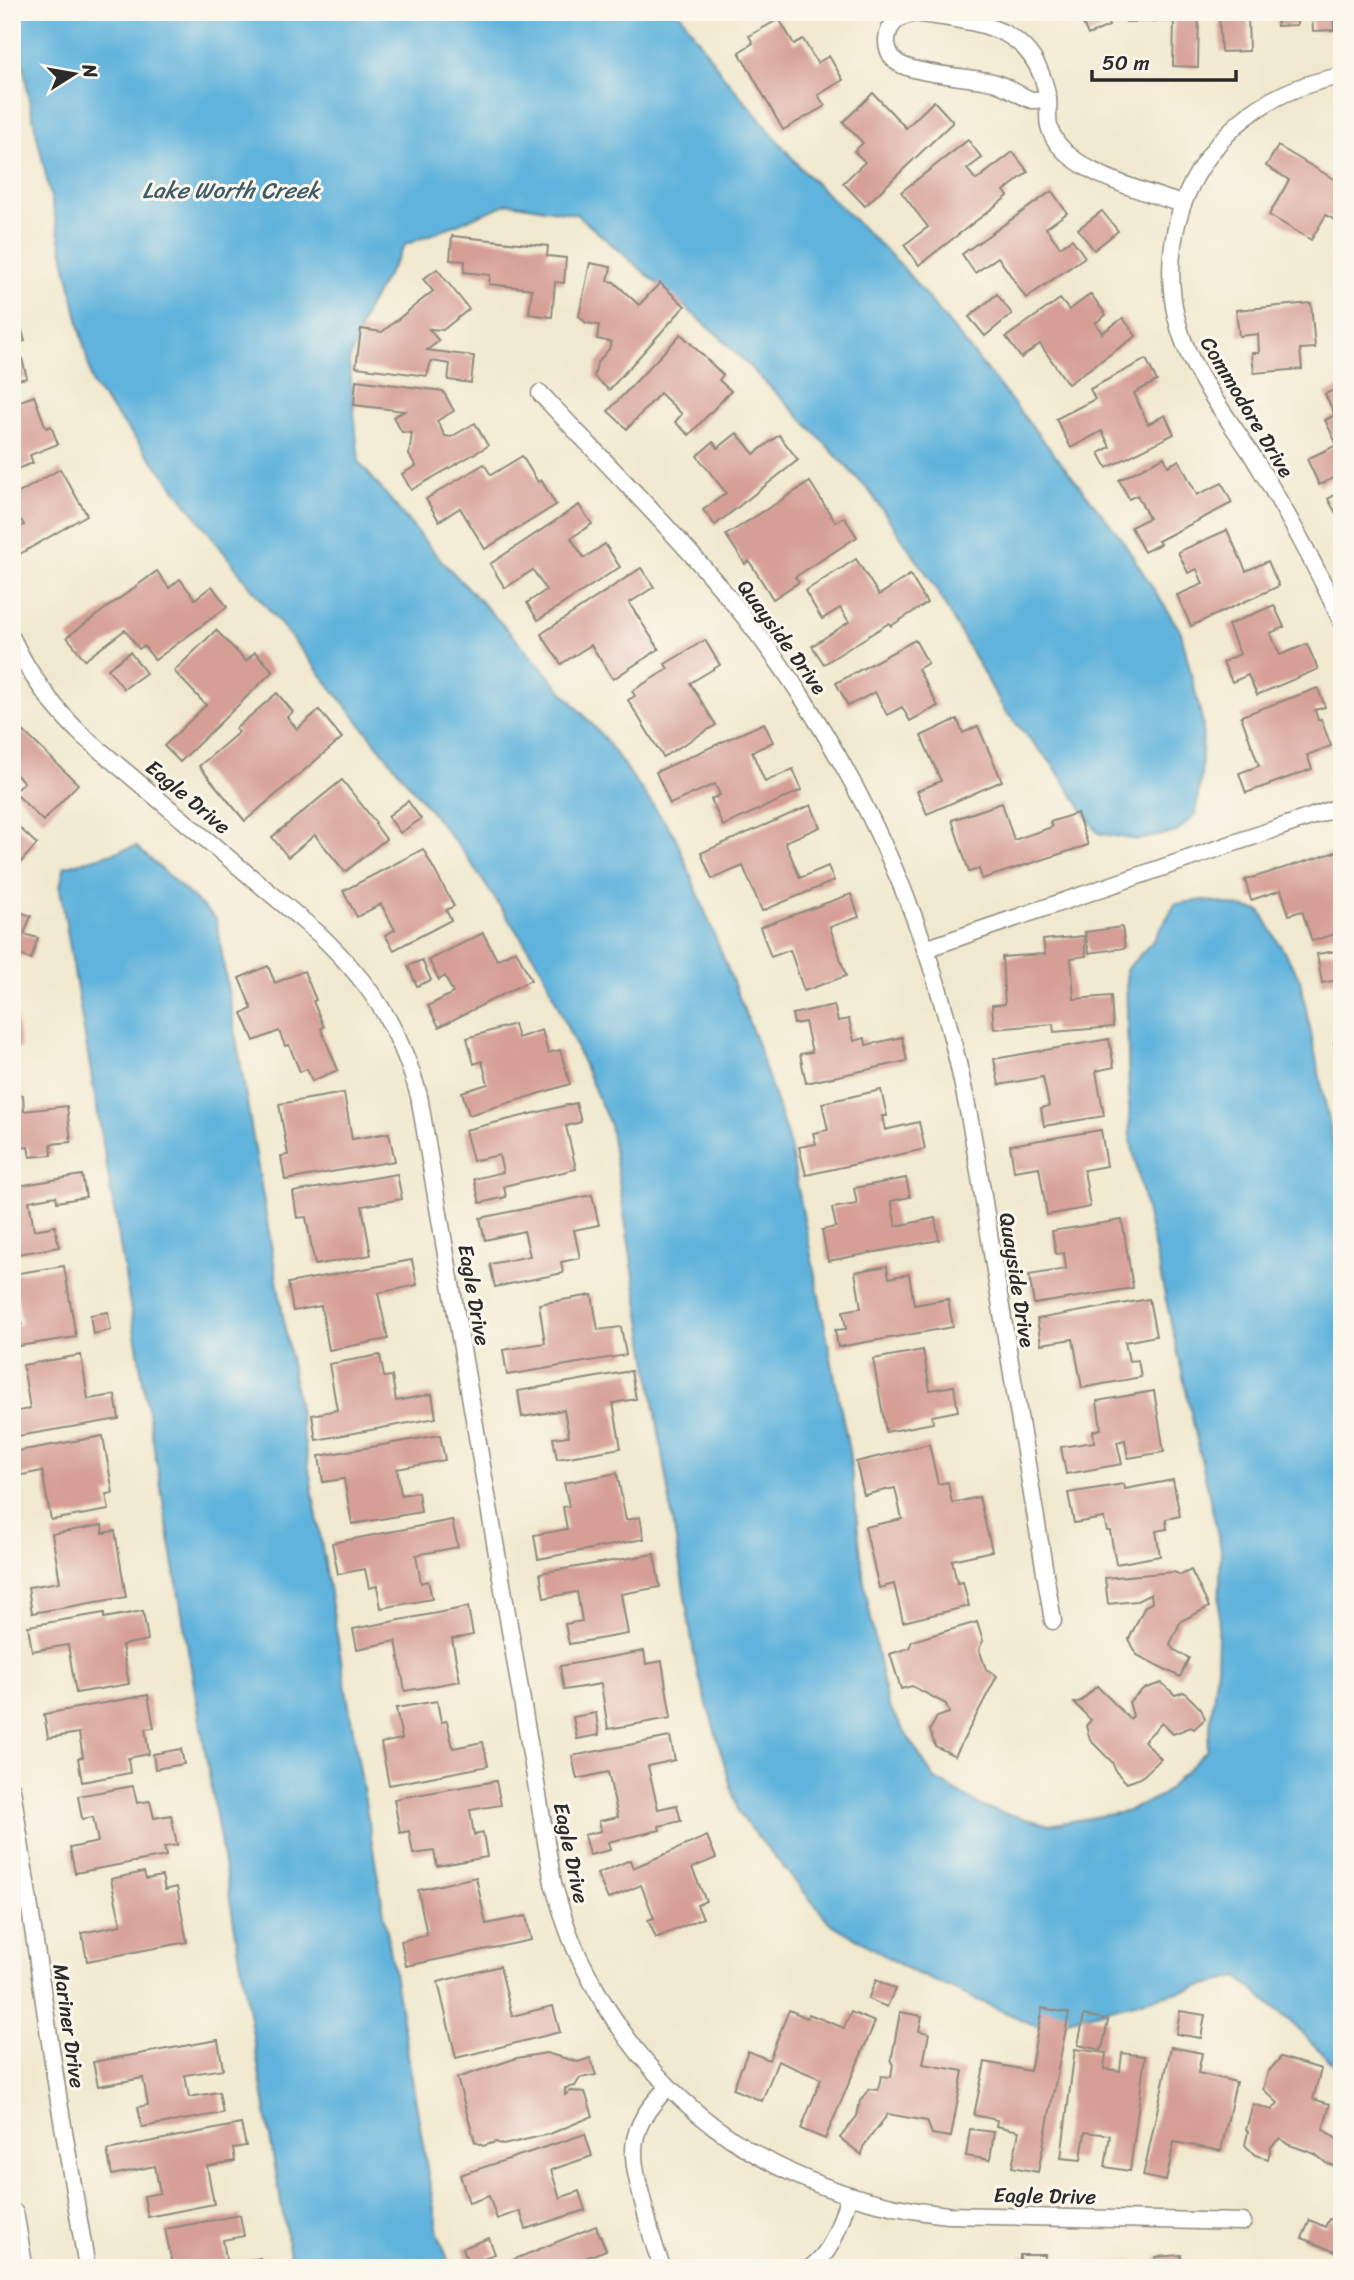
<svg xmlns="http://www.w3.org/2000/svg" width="1354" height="2280" font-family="Sriracha,sans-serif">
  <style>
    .water { fill: #61b3dc; stroke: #466f84; stroke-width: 2 }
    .building { fill: #d69f96 }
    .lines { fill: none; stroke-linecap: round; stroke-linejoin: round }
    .street-casing { stroke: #8e8a7d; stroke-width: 19 }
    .secondary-casing { stroke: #8e8a7d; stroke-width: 26 }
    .street { stroke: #fff; stroke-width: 16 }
    .secondary { stroke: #fff; stroke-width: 23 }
    .labels { text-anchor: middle; stroke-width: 6; stroke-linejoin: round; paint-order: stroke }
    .street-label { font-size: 21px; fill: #2b2b2b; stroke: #fbf7ec }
    .water-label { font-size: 23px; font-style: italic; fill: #3e5b69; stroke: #fbf7ec }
  </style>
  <rect width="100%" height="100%" fill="#fbf7ec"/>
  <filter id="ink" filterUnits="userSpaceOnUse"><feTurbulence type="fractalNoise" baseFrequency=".0143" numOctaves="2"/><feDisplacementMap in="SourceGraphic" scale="14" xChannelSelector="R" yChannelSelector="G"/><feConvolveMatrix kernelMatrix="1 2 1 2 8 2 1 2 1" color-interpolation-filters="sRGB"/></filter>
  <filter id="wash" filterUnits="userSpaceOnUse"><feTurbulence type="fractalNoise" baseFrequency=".00686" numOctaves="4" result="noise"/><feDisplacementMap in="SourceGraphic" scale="28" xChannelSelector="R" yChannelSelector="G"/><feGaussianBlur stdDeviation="1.57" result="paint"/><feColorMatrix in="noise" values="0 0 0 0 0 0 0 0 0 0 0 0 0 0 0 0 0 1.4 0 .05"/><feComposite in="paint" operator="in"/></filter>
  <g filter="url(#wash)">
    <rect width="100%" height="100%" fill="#f1e9cf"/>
    <!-- water -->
    <g class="water">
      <path d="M15,12H679L722,74L804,172L900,264L973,353L1119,535L1181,632L1203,724L1201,777L1195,814L1177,832L1137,840L1098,833L1053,765L1005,711L930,579L870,492L802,419L719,336L576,214L509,203L405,245L366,311L349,361L359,462L437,556L503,625L605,739L675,836L756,1040L789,1142L849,1451L864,1582L887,1704L934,1778L985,1808L1049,1825L1129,1811L1162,1795L1207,1750L1217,1668L1221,1549L1130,1137L1126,970L1154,940L1175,904L1205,900L1260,911L1300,979L1342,1186V2073L1293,2024L1238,1977L1039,2027L909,1970L830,1923L739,1814L696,1666L610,1125L542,969L465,854L249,585L160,469L93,386L29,100Z"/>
      <path d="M136,846L216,919L438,2233L451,2268H292L60,888L64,867Z"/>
    </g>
    <g id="blocks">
      <!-- building -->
      <g class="building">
        <path d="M1078,12H1104L1109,26L1088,35Z"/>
        <path d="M1126,12H1199L1198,67L1173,66L1174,21L1126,22Z"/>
        <path d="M1219,12H1267V14L1248,15L1249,51L1221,52Z"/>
        <path d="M1277,12H1297V25L1277,26Z"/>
        <path d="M1312,12H1333L1334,30L1313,31Z"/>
        <path d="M779,19L794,44L803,39L817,63L829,56L843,80L818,95L825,106L783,130L739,52L753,43L749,36Z"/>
        <path d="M873,93L906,128L934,101L953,122L865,206L843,183L865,162L854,151L863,143L843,122Z"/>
        <path d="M968,140L982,158L967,169L976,180L1013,152L1028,172L1004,191L1008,196L919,265L904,245L928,227L901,192Z"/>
        <path d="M12,143H16L19,162L12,164Z"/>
        <path d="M1278,146L1342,184V224L1326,215L1311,240L1269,215L1289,180L1266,166Z"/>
        <path d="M1052,191L1067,213L1046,228L1060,247L1072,239L1085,257L1026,298L998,257L975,273L962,254Z"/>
        <path d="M1102,211L1118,231L1094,250L1078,229Z"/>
        <path d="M452,236L548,246L547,256L566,258L564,283L555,282L552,317L529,314L532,289L489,284L490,275L464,272L465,261L450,260Z"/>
        <path d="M590,263L611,267L608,281L614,282L639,305L660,283L685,306L609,390L594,377L597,363L609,349L611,342L597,339L599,325L586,323L579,316Z"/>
        <path d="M437,269L469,309L443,330L429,329L439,341L427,350L474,356L471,383L448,380L450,364L431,361L427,376L356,367L361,329L382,332L433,291L423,279Z"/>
        <path d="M997,294L1012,314L985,336L969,317Z"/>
        <path d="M1091,294L1106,315L1095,323L1102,333L1123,318L1136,336L1068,384L1040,344L1021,358L1006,337L1060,299L1069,310Z"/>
        <path d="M1311,303L1315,348L1300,349L1302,369L1254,373L1252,353H1259L1258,334L1239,336L1236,310Z"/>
        <path d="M20,324L25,341L18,343L27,378L12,381V326Z"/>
        <path d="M681,334L723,375L719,380L731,391L689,435L675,422L682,414L660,393L627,429L608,411Z"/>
        <path d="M1146,359L1157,381L1134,393L1148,424L1165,415L1174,434L1107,468L1099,453L1110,447L1102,431L1071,448L1056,419L1095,399L1090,389Z"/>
        <path d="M356,380L443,391L454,411L437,421L445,436L451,437L475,423L488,446L411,490L402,474L416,466L409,455L412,433L402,432L393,417L405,411L354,405Z"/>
        <path d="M1341,387L1342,474L1319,485L1307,459L1337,445L1325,420L1335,415L1325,394Z"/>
        <path d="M34,396L46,428L51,426L58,444L30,455L33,463L12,471V404Z"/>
        <path d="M737,433L754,454L779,435L798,460L715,525L703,510L726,493L697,456L713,442L718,448Z"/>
        <path d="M522,456L538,482L541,480L556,505L485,549L460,508L439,521L426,499L484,464L491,475Z"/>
        <path d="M1164,457L1168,466L1179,460L1197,495L1222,483L1232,503L1158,541L1160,544L1144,552L1131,527L1149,518L1137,495L1129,499L1119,480Z"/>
        <path d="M60,469L87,515L20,554L12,541V532L24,525L12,506V497Z"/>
        <path d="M810,482L835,522L844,517L857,537L795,577L799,582L773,599L749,561L745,564L726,535Z"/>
        <path d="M1342,491V515L1338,517L1328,499Z"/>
        <path d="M579,505L592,524L571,538L584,558L605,544L620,567L538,620L527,603L546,590L533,570L505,588L490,564Z"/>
        <path d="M1227,530L1246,571L1268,561L1279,586L1191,626L1177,595L1203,584L1197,569L1188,573L1178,552Z"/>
        <path d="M856,559L879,595L910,575L927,603L891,626L889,623L824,664L812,646L849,622L840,608L822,619L805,591Z"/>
        <path d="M641,568L654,587L629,603L659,649L613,679L591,645L561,664L541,634Z"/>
        <path d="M157,571L169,588L180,579L195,599L212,586L227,607L155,660L144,646L139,649L125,630L85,660L67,637Z"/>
        <path d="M1274,605L1284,627L1270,633L1280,655L1307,644L1318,669L1257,695L1248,675L1232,682L1223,662L1240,654L1228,625Z"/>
        <path d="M216,630L246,661L255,652L273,671L180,762L164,746L206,705L174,671Z"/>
        <path d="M705,640L720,665L690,683L716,725L663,757L628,700L635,696L632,691L668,669L665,664Z"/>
        <path d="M915,640L928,663L918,669L938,706L910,721L902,707L887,715L875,692L848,706L836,683Z"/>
        <path d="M130,652L146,673L124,689L108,669Z"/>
        <path d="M1318,688L1325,707L1315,710L1318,720L1321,719L1331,746L1307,755L1312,769L1246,793L1239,773L1259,766L1241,716Z"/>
        <path d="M277,693L293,712L287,717L297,729L319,710L342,738L245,821L199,766L239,732L235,729Z"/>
        <path d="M957,719L963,733L978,726L1002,781L927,814L917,791L941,781L921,736Z"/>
        <path d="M764,723L773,742L752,752L765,782L793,769L802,790L723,826L711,799L720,795L715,784L670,804L656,772Z"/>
        <path d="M17,725L78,784L43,821L14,792L24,782L12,771V730Z"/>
        <path d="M342,780L376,823L375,824L386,839L345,872L315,835L288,857L272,837Z"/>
        <path d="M408,801L421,819L400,833L388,816Z"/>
        <path d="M1002,803L1014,840L1052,827L1050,822L1077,813L1088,845L982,879L979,869L969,872L952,820Z"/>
        <path d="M811,805L820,827L785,842L800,878L828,866L834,881L762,911L743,866L712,879L701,853Z"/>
        <path d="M12,821L37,844L12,872Z"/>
        <path d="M423,849L454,906L446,910L451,920L394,950L385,935L395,930L381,904L357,917L343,891Z"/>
        <path d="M1342,850V932L1312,941L1302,911L1289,915L1281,890L1251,900L1245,880Z"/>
        <path d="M851,894L859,917L830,927L846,976L804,991L790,950L771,957L760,927Z"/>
        <path d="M12,909L31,916L24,934L38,938L31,959L19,955L13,975Z"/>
        <path d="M1122,927L1125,948L1089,953L1085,932Z"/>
        <path d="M483,933L497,960L516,950L531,980L439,1027L428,1006L453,993L445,976L439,980L429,960Z"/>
        <path d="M1084,936L1086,956L1071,958L1074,999L1111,996L1113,1027L1054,1032L1053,1024L994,1029L992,1005L1005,1004L1002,957L1045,954L1043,940Z"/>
        <path d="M1342,950V997H1340L1337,980L1322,983L1317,954Z"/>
        <path d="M422,960L431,980L417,986L408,966Z"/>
        <path d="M268,966L275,983L304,971L316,1000L313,1001L324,1027L321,1029L338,1070L312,1081L307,1069L300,1072L289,1045L285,1046L279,1031L254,1041L242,1013L252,1009L239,978Z"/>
        <path d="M14,1001L21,1048L12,1050V1002Z"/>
        <path d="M1342,1001V1017L1337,1018L1334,1003Z"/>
        <path d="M834,1005L838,1021L849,1019L854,1041L865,1038L866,1045L902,1037L907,1061L806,1083L800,1054L812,1052L805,1022L794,1024L792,1014Z"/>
        <path d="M514,1024L518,1038L542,1030L548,1053L560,1050L570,1084L469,1115L462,1092L488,1084L482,1061L474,1064L467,1038Z"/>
        <path d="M1109,1039L1114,1067L1096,1071L1104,1116L1044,1126L1041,1108L1049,1106L1043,1077L999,1085L994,1059Z"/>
        <path d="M1342,1040V1078H1340L1334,1042Z"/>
        <path d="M881,1090L887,1116H882L885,1130L919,1122L925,1149L806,1175L799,1147L816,1144L813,1133L828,1130L822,1103Z"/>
        <path d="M344,1093L352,1139L389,1133L395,1161L285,1180L281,1156L288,1155L279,1104Z"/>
        <path d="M23,1095L24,1111L67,1106L71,1142L51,1144L52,1155L30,1157L28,1147L14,1149L12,1097Z"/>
        <path d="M576,1103L581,1122L566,1126L576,1169L504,1186L506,1197L480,1203L474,1179L503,1172L499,1155L473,1161L465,1130Z"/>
        <path d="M1101,1130L1107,1166L1084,1170L1090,1207L1047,1215L1039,1167L1014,1171L1010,1145Z"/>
        <path d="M397,1174L402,1199L362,1206L371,1255L315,1265L306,1217L297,1218L293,1192Z"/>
        <path d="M82,1175L86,1197L57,1202L56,1196L29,1201L34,1230L55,1226L59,1247L12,1255V1187Z"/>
        <path d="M906,1178L910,1197L891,1201L896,1226L935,1218L939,1240L828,1261L822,1230L836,1227L832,1208L857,1204L854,1188Z"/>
        <path d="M592,1195L599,1225L574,1230L580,1258L561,1262L563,1273L495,1287L490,1264L530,1256L524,1231L485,1240L480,1218Z"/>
        <path d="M1122,1220L1133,1288L1034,1304L1029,1275L1066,1269L1064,1253L1056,1254L1052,1231Z"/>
        <path d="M412,1260L417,1285L378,1293L388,1339L329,1350L321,1306L293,1311L288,1283Z"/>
        <path d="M64,1266L76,1337L12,1347V1325L22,1324L17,1297L12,1298V1274Z"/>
        <path d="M887,1266L889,1278L909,1274L914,1305L948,1299L953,1327L838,1347L835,1330L846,1329L843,1311L861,1308L855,1272Z"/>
        <path d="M592,1295L598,1330L621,1327L626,1355L507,1375L503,1350L545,1343L539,1304Z"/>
        <path d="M1149,1299L1156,1336L1125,1342L1129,1361L1138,1360L1141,1377L1082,1388L1073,1339L1041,1344L1037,1319Z"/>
        <path d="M108,1312L111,1330L93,1334L90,1315Z"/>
        <path d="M923,1350L930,1390L954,1386L958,1411L932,1416L933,1423L886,1432L873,1359Z"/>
        <path d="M81,1355L88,1399L115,1395L119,1419L12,1437V1412L30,1409L23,1365Z"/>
        <path d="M380,1355L384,1377L392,1376L396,1401L432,1394L436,1418L316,1440L312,1415L337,1410L329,1364Z"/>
        <path d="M631,1371L636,1399L613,1403L621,1448L557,1459L553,1438L569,1436L564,1410L522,1417L518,1391Z"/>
        <path d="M1154,1391L1164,1452L1128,1458L1125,1440L1117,1442L1122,1464L1066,1474L1061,1447L1094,1442L1093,1431L1101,1429L1097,1401Z"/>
        <path d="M440,1435L445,1460L397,1469L401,1495L418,1492L421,1512L352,1524L344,1479L323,1482L319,1456Z"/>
        <path d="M103,1436L113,1493L106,1494L109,1510L51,1520L42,1471L12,1477V1452Z"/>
        <path d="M929,1444L938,1484L948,1482L952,1503L979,1497L992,1551L952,1560L957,1583L963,1582L969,1606L903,1622L894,1584L879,1588L865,1527L902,1519L895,1488L864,1495L856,1462Z"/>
        <path d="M617,1473L626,1520L640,1517L644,1539L538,1559L534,1535L567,1529L563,1507L569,1506L564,1483Z"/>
        <path d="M1173,1480L1180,1516L1166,1519L1167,1529L1156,1531L1160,1556L1116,1564L1110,1531H1107L1104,1518L1074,1523L1068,1493L1124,1484L1125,1489Z"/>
        <path d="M452,1520L458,1547L416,1555L421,1583L428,1581L432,1599L381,1608L377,1586L369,1588L365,1569L338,1574L332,1543Z"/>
        <path d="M102,1525L103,1533L115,1531L126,1597L32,1613L28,1587L60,1582L52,1534Z"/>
        <path d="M654,1554L660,1587L621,1594L628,1634L569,1644L565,1624L582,1621L577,1592L544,1598L540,1573Z"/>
        <path d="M1191,1570L1209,1607L1181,1621L1170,1644L1173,1649L1189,1658L1180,1677L1137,1655L1129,1639L1145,1606L1152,1603L1151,1594L1137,1601L1108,1604L1105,1578L1174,1572L1181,1575Z"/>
        <path d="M468,1607L473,1635L452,1639L460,1681L405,1691L396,1641L357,1649L353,1629Z"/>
        <path d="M143,1611L148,1640L122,1645L129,1684L76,1693L68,1645L32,1651L28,1626L104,1613V1618Z"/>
        <path d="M977,1622L983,1641L979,1649L986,1669L997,1676L955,1756L935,1746L930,1730L937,1717L949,1713L946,1704L912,1686L901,1689L890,1654L909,1648L912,1641Z"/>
        <path d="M644,1651L646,1664L662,1661L671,1718L608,1729L601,1684L564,1690L560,1666Z"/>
        <path d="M1162,1683L1175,1695L1184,1692L1201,1709L1205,1719L1194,1729L1191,1727L1173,1734L1162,1723L1144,1741L1161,1759L1141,1778L1127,1783L1116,1772L1112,1762L1090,1740L1086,1726L1091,1720L1074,1703L1081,1701L1097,1686L1130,1719L1133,1716L1129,1702L1143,1689Z"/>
        <path d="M148,1695L154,1728L145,1729L149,1754L128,1758L130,1773L82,1782L78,1758L83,1757L79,1733L48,1738L44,1714Z"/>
        <path d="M437,1701L441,1722L447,1721L453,1748L483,1742L488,1766L389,1785L381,1743L402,1739L396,1708Z"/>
        <path d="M596,1713L599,1735L577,1739L573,1717Z"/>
        <path d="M670,1737L675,1760L648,1766L658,1809L677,1805L681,1821L659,1826L660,1830L608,1842L610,1850L589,1855L584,1835L601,1831L599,1821L618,1817L608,1772L577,1779L572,1756Z"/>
        <path d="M181,1749L184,1764L155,1769L153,1754Z"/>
        <path d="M496,1781L501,1805L470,1810L474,1835L483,1833L487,1857L437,1866L434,1851L413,1854L409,1831L400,1833L394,1799Z"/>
        <path d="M133,1786L137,1803L150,1801L154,1818L171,1815L177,1845L164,1847L166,1856L75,1873L70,1848L98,1842L93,1817L82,1819L78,1796Z"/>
        <path d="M707,1836L716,1858L692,1868L706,1901L697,1905L703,1918L656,1938L648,1920L654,1918L641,1885L608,1899L597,1874L630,1860L633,1868Z"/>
        <path d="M144,1872L146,1879L162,1876L165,1890L177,1887L187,1942L87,1961L82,1933L121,1925L111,1879Z"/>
        <path d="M476,1877L486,1924L526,1916L531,1940L406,1966L401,1941L427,1935L418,1890Z"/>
        <path d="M500,1966L512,2016L553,2006L560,2032L456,2058L438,1982Z"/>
        <path d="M876,1980L895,1989L887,2007L868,1999Z"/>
        <path d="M1042,2008L1069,2013L1038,2172L1012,2167L1019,2131L996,2126L997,2120L974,2115L985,2062L1030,2071Z"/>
        <path d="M789,2010L807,2018L809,2014L844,2028L851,2012L875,2022L825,2139L801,2129L821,2079L778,2061L762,2101L733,2089L748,2051L769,2060Z"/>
        <path d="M1180,2011L1205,2015L1201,2038L1176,2034Z"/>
        <path d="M900,2012L922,2016L919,2031L929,2033L923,2064L963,2071L951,2137L932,2134L927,2121L888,2114L863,2147L862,2155L840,2138L857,2116L860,2101L869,2089L878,2090L881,2076L891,2077L893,2064L891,2062Z"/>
        <path d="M1084,2015L1108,2020L1102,2050L1078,2045Z"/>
        <path d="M218,2040L223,2069L185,2075L189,2097L219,2092L223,2113L142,2127L138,2107L148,2105L143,2078L98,2086L93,2062Z"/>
        <path d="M1171,2047L1202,2053L1198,2073L1236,2082L1221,2151L1174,2142L1166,2181L1143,2176Z"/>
        <path d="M1075,2049L1106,2053L1104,2069L1120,2071L1122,2053L1145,2056L1130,2171L1105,2167L1110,2135L1085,2132L1081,2160L1061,2158Z"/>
        <path d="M546,2053L578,2062L590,2058L596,2075L580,2078L575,2086L565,2088V2095L570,2091L585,2092L593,2116L550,2134L503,2145L496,2142L483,2146L475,2142L457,2078L517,2058Z"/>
        <path d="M1281,2057L1321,2069L1313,2099L1330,2104L1323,2129L1342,2143V2168L1326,2163L1315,2154L1287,2144L1280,2138L1271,2147L1268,2159L1255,2155L1245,2145L1248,2132L1246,2130L1253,2104L1272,2110L1278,2103L1263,2089L1268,2072Z"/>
        <path d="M241,2124L246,2146L233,2148L235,2161L207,2166L214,2204L148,2217L144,2196L160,2193L155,2166L112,2175L107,2150Z"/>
        <path d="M970,2129L994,2132L990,2160L966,2156Z"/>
        <path d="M585,2134L592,2156L551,2170L560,2198L579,2191L585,2210L526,2229L520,2211L497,2219L489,2196L469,2203L460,2175Z"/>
        <path d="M240,2215L244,2236L223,2240L227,2264L260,2258L261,2268H173L165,2229Z"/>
        <path d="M1329,2219L1342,2224V2255L1302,2238L1310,2220L1325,2227Z"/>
        <path d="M596,2226L606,2250L560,2268H493Z"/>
        <path d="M489,2238L495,2254L468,2263L463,2248Z"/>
        <path d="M1020,2255H1045L1044,2268H1020Z"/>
        <path d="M1181,2255L1182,2268H1157L1156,2257Z"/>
        <path d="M1132,2261V2268H1106L1105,2263Z"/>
      </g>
    </g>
  </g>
  <g filter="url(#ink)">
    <use href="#blocks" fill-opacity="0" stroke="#8e8a7d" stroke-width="2"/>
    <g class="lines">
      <!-- street casing -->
      <g class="street-casing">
        <g id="street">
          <path d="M915,13C978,23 1035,23 1048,99C1043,99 1037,100 1032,100C1026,99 1005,85 993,82C971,77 914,74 898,63C889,57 885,44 888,34C892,20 902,16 915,13Z"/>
          <path d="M1342,76C1286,86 1238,113 1206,160C1165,219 1160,296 1192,361C1208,394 1232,424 1252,455C1285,509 1316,565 1342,623"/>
          <path d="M1048,99C1049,107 1047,118 1049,126C1060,171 1144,191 1182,204"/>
          <path d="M540,393C631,490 728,583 800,694C865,794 916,904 947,1019C971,1107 983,1199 998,1289C1016,1400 1034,1511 1053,1621"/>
          <path d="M12,638C30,677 53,707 83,736L319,934C371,984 399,1026 419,1096L553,1883C561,1910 569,1938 582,1963C655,2112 783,2197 947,2215L1243,2222"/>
          <path d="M925,949L1342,806"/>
          <path d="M12,1789L59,2102L87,2268"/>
          <path d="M663,2268C654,2250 650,2229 645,2210C630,2153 624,2132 668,2087"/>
          <path d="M810,2268C834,2251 840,2222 849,2196"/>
        </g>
      </g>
      <!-- secondary casing -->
      <g class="secondary-casing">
        <path id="secondary" d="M12,2215L21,2268"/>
      </g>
      <!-- street -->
      <use href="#street" class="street"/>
      <!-- secondary -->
      <use href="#secondary" class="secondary"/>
    </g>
  </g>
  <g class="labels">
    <!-- street labels -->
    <g class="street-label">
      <text transform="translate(1247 407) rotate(59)" y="7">Commodore Drive</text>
      <text transform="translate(782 637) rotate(54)" y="7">Quayside Drive</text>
      <text transform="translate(188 797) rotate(40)" y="7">Eagle Drive</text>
      <text transform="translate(1017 1280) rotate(81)" y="7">Quayside Drive</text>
      <text transform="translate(474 1295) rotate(80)" y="7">Eagle Drive</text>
      <text transform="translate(571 1853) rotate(78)" y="7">Eagle Drive</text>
      <text transform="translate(69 2026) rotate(82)" y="7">Mariner Drive</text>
      <text transform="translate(1045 2196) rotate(1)" y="7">Eagle Drive</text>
    </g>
    <!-- water labels -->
    <g class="water-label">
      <text x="231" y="198">Lake Worth Creek</text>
    </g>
  </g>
  <!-- margin -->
  <rect width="1354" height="2280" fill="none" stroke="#fbf7ec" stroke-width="42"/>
  <!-- north arrow -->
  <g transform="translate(74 74) rotate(79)" stroke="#fbf7ec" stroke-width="5" paint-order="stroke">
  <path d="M0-5L12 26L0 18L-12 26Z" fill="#2b2b2b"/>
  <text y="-10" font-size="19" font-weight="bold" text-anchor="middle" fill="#2b2b2b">N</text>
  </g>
  <!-- scale -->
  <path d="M1092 70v10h144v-10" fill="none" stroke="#2b2b2b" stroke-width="3.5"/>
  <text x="1102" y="70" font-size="21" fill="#2b2b2b" stroke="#fbf7ec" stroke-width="5" paint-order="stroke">50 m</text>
</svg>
